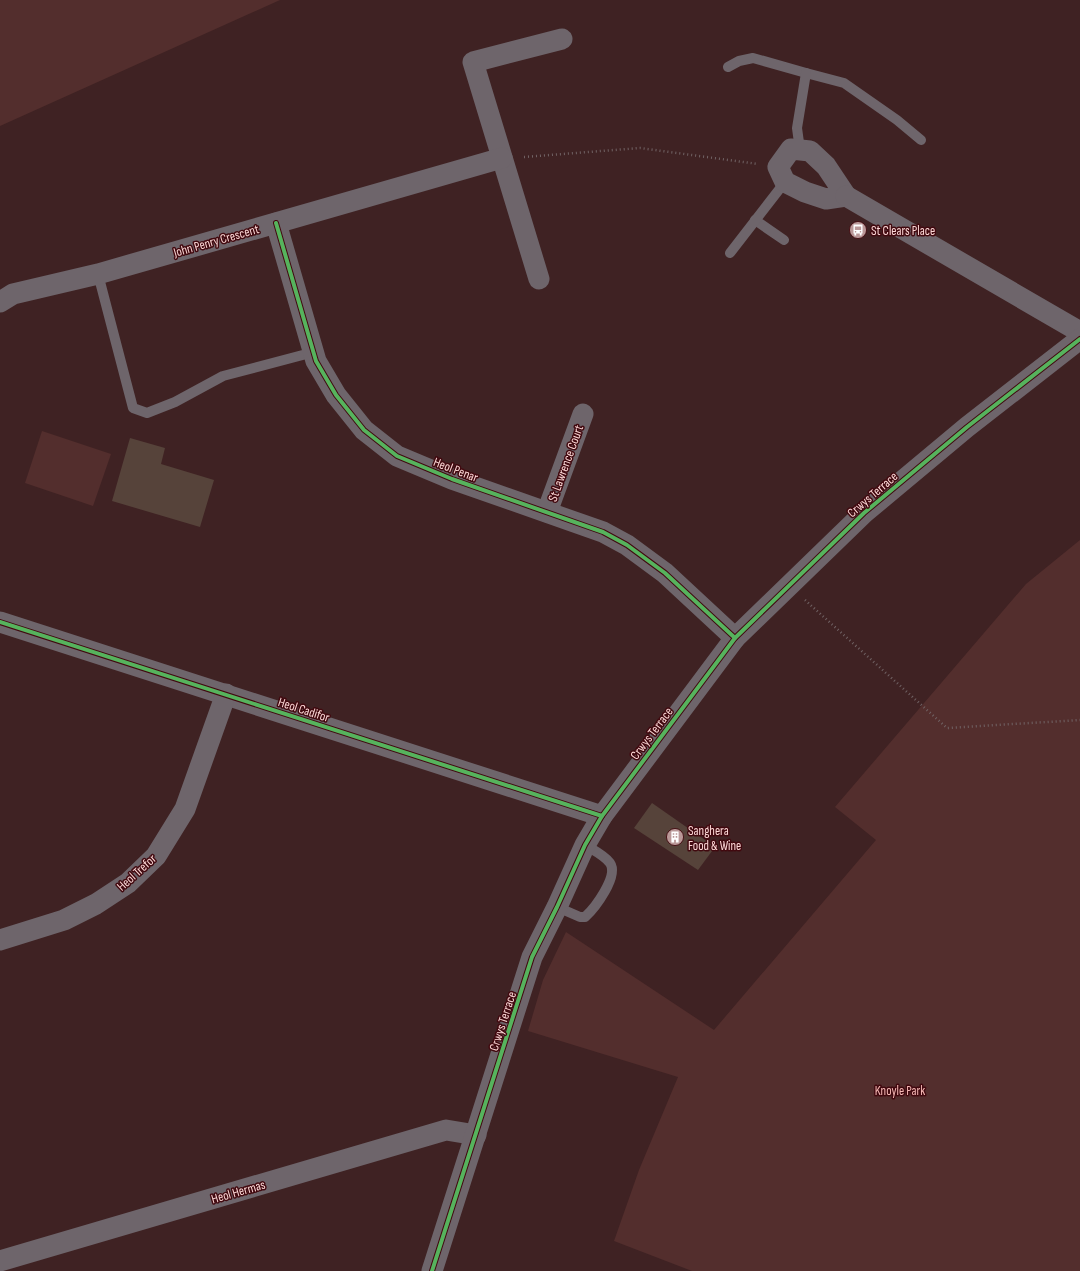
<svg xmlns="http://www.w3.org/2000/svg" width="1080" height="1271" font-family="'Sofia Sans Condensed',sans-serif">
  <style>
    .green { fill: #532e2d }
    .building { fill: #56433a }
    .lines { fill: none; stroke-linecap: round; stroke-linejoin: round }
    .path { stroke: #716365; stroke-width: 2.5; stroke-dasharray: 1 3; stroke-linecap: butt }
    .service { stroke: #6e656b; stroke-width: 10 }
    .minor { stroke: #6e656b; stroke-width: 21 }
    .cycleway-casing { stroke: #41090f; stroke-width: 6 }
    .cycleway { stroke: #56b35d; stroke-width: 4 }
    .labels { text-anchor: middle; stroke-width: 3; stroke-linejoin: round; paint-order: stroke }
    .poi-label { font-size: 13px; fill: #fdd8d7; stroke: #41090f; text-anchor: start }
    .street-label { font-size: 13px; fill: #fdd8d7; stroke: #41090f }
    .park-label { font-size: 13px; fill: #f7b9b6; stroke: #41090f }
  </style>
  <rect width="100%" height="100%" fill="#3f2223"/>
  <!-- green -->
  <g class="green">
    <path d="M0,0H280L0,126Z"/>
    <path d="M42,431L111,454L93,506L25,483Z"/>
    <path d="M1080,540V1271H692L614,1241L639,1170L678,1077L528,1031L543,980L566,932L714,1030L876,840L835,807L1026,584Z"/>
  </g>
  <!-- building -->
  <g class="building">
    <path d="M130,438L165,448L161,464L214,480L200,527L112,501Z"/>
    <path d="M652,803L715,847L698,870L634,828Z"/>
  </g>
  <g class="lines">
    <!-- path -->
    <g class="path">
      <path d="M524,157L640,148L758,164"/>
      <path d="M805,600L947,728L1080,720"/>
    </g>
    <!-- service -->
    <g class="service">
      <path d="M728,67L739,61L753,58L806,73L844,83L897,120L921,140"/>
      <path d="M800,150L797,128L806,73"/>
      <path d="M755,220L784,240"/>
      <path d="M730,253L785,182"/>
      <path d="M98,274L133,408L147,413L175,402L223,376L314,352"/>
      <path d="M557,907L580,917H585C595,908 619,876 610,863C604,855 593,850 585,845"/>
    </g>
    <!-- minor -->
    <g class="minor">
      <path d="M791,149L810,151L826,166L846,196L826,199L805,192L785,182L778,167Z"/>
      <path d="M846,196L1080,332"/>
      <path d="M276,223L316,361L336,395L364,430L397,456L452,479L603,532L627,545L665,573L735,638"/>
      <path d="M539,279L473,62L562,39"/>
      <path d="M0,302L13,294L98,274L502,158"/>
      <path d="M547,512L583,414"/>
      <path d="M0,622L602,816"/>
      <path d="M0,940L64,920L96,904L128,883L156,856L185,809L226,694"/>
      <path d="M0,1261L446,1130L476,1135"/>
      <path d="M432,1271L532,957L557,907L585,845L602,816L735,638L864,513L967,427L1080,339"/>
    </g>
    <!-- cycleway casing -->
    <g class="cycleway-casing">
      <g id="cycleway">
        <path d="M276,223L316,361L336,395L364,430L397,456L452,479L603,532L627,545L665,573L735,638"/>
        <path d="M0,622L602,816"/>
        <path d="M432,1271L532,957L557,907L585,845L602,816L735,638L864,513L967,427L1080,339"/>
      </g>
    </g>
    <!-- cycleway -->
    <use href="#cycleway" class="cycleway"/>
  </g>
  <!-- icons -->
  <defs>
    <g id="bus-disc" transform="scale(0.9)"><circle r="9.5" fill="#ba9898" stroke="#41090f"/><path d="M-5-6H5V4H4V6H2V4H-2V6H-4V4H-5ZM-3.5-4V0h7V-4ZM-3.5 1.2v1.5H-2V1.2ZM2 1.2v1.5H3.5V1.2Z" fill="#fff"/></g>
    <g id="building-disc" transform="scale(0.9)"><circle r="9.5" fill="#ba9898" stroke="#41090f"/><path d="M-4-6H4V6H1V3H-1V6H-4ZM-2.5-4.3h1.7v1.8h-1.7ZM.8-4.3h1.7v1.8H.8ZM-2.5-1h1.7V.8h-1.7ZM.8-1h1.7V.8H.8Z" fill="#fff"/></g>
  </defs>
  <g fill-rule="evenodd">
    <use href="#bus-disc" x="858" y="230"/>
    <use href="#building-disc" x="675" y="837"/>
  </g>
  <g class="labels">
    <!-- poi labels -->
    <g class="poi-label">
      <text x="871" y="235">St Clears Place</text>
      <text x="688" y="835">Sanghera<tspan x="688" dy="15">Food &amp; Wine</tspan></text>
    </g>
    <!-- street labels -->
    <g class="street-label">
      <text transform="translate(216 240) rotate(-16)" y="5">John Penry Crescent</text>
      <text transform="translate(565 463) rotate(-70)" y="5">St Lawrence Court</text>
      <text transform="translate(456 469) rotate(21)" y="5">Heol Penar</text>
      <text transform="translate(872 494) rotate(-41)" y="5">Crwys Terrace</text>
      <text transform="translate(304 709) rotate(18)" y="5">Heol Cadifor</text>
      <text transform="translate(651 733) rotate(-53)" y="5">Crwys Terrace</text>
      <text transform="translate(136 872) rotate(-42)" y="5">Heol Trefor</text>
      <text transform="translate(502 1021) rotate(-72)" y="5">Crwys Terrace</text>
      <text transform="translate(238 1191) rotate(-16)" y="5">Heol Hermas</text>
    </g>
    <!-- park labels -->
    <g class="park-label">
      <text x="900" y="1095">Knoyle Park</text>
    </g>
  </g>
</svg>
